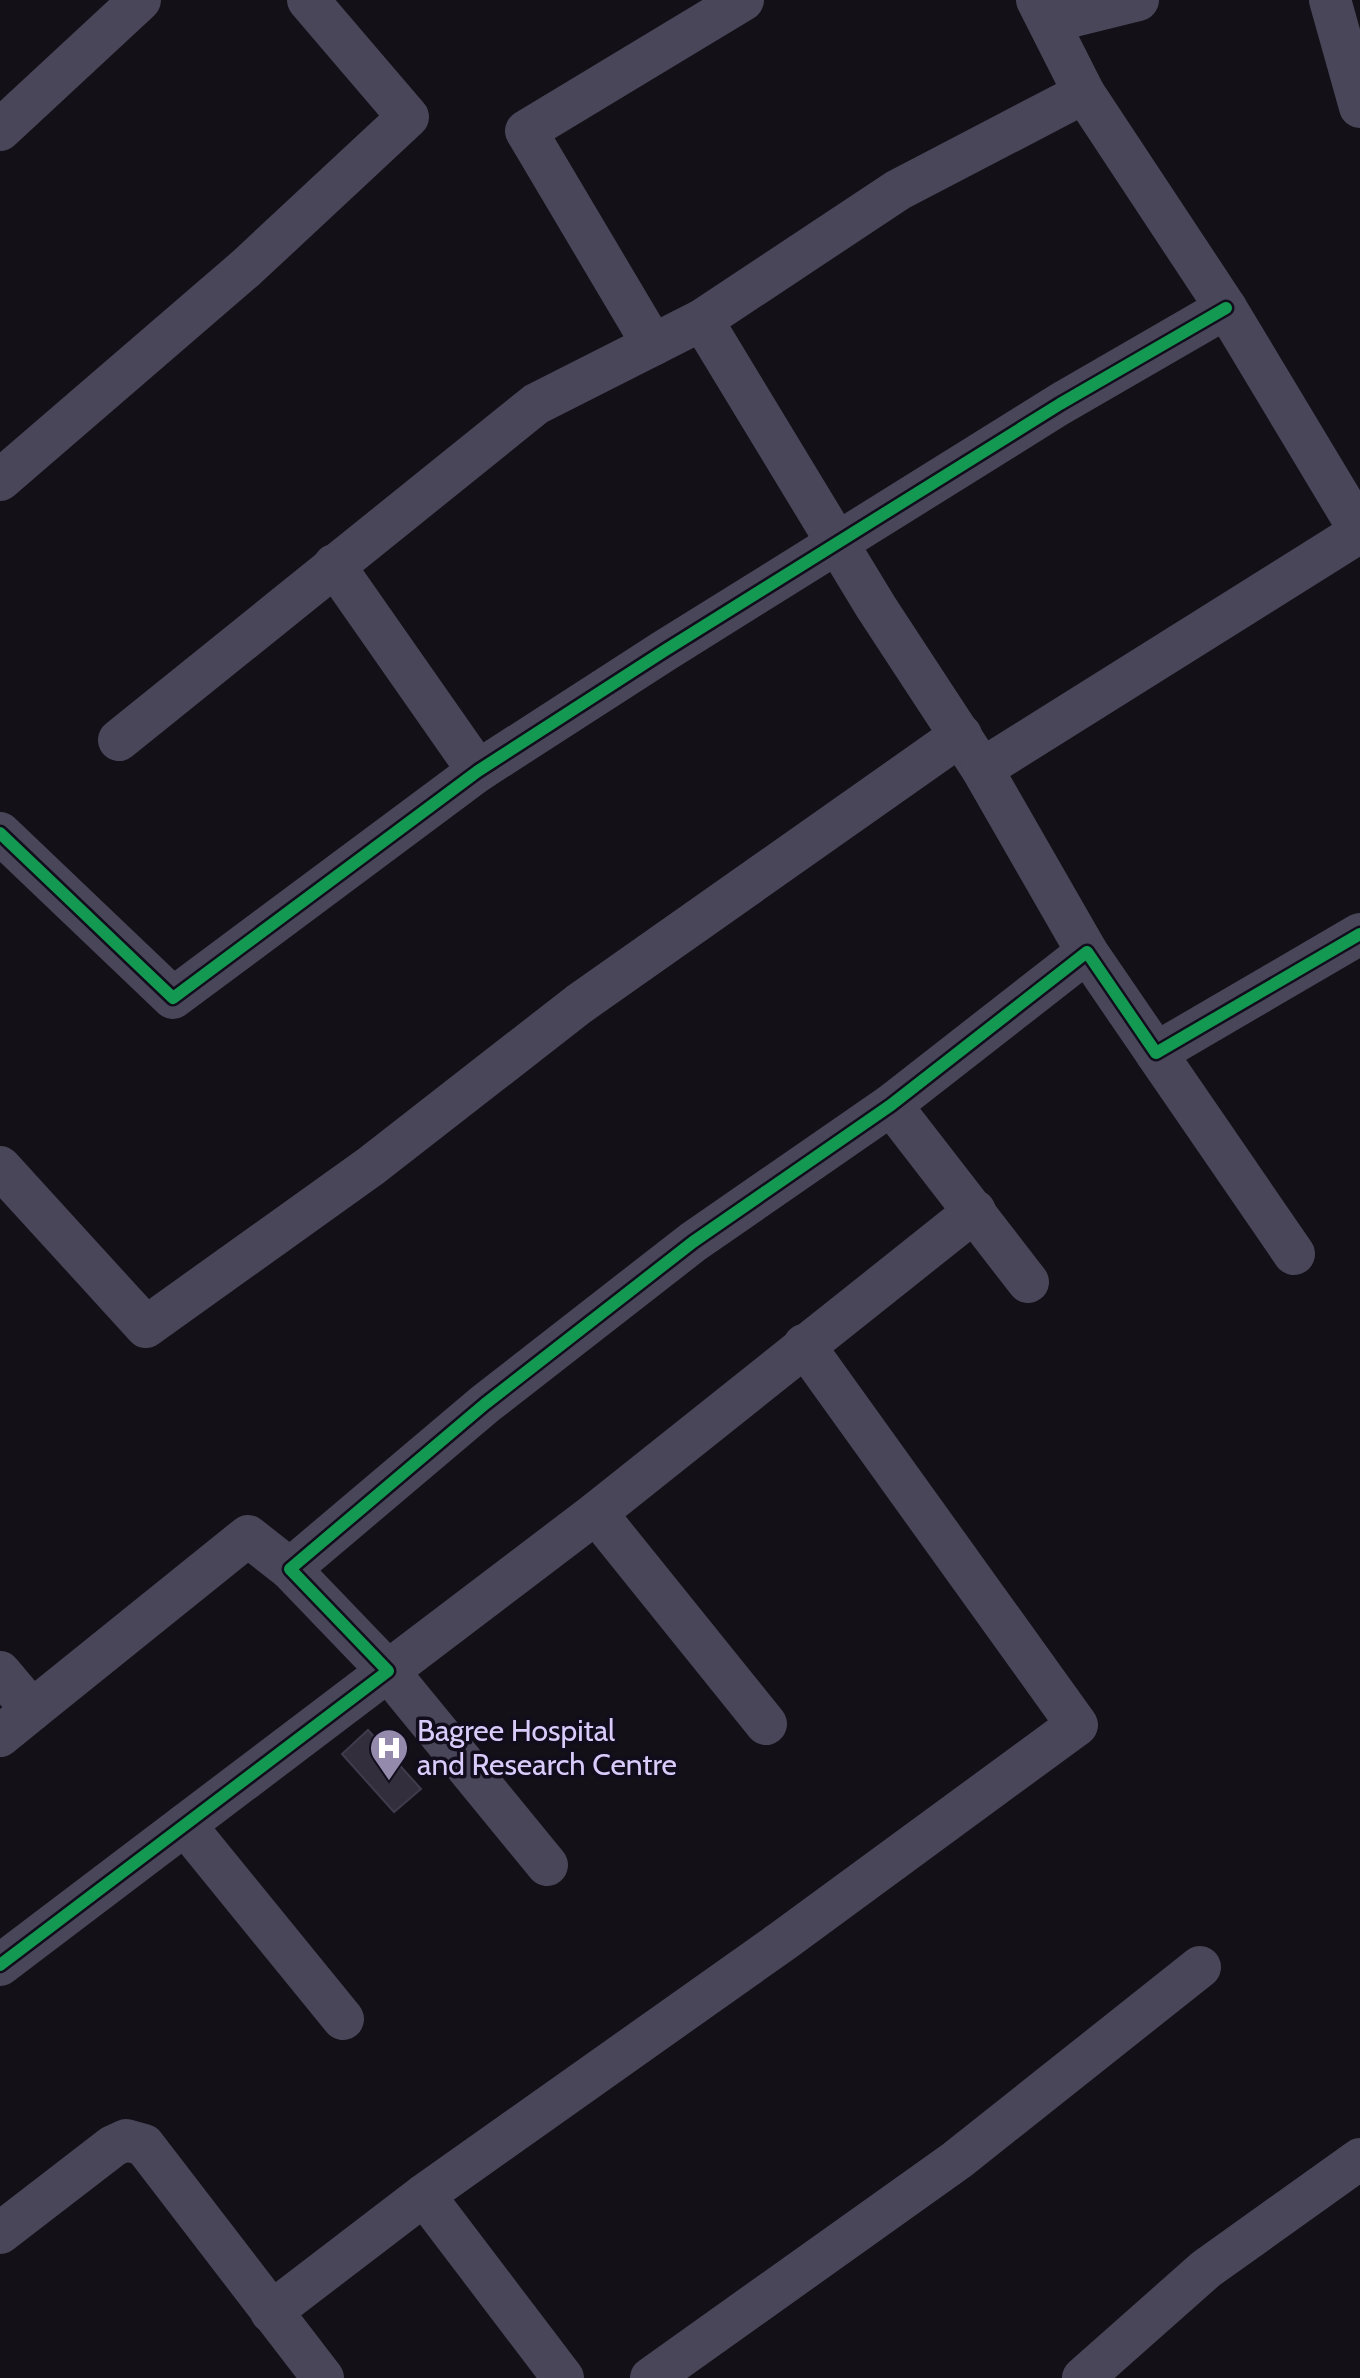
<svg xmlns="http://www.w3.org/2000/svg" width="1360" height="2378" font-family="Cabin,sans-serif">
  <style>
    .building { fill: #322e3b; stroke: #413a4c; stroke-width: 2 }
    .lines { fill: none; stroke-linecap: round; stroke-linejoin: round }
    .minor { stroke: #494659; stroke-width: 42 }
    .cycleway-casing { stroke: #120d1c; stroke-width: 17 }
    .cycleway { stroke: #139951; stroke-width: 12 }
    .labels { text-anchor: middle; stroke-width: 7; stroke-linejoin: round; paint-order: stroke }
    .poi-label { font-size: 30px; fill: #d9ccfb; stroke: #120d1c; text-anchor: start }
  </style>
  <rect width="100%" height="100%" fill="#131018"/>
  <!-- building -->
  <path class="building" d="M368,1730L421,1789L394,1812L342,1754Z"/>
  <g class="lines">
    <!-- minor -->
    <g class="minor">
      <path d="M1037,0L1084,93L1226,308L1360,531"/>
      <path d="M1330,0L1360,107"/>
      <path d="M1049,22L1138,0"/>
      <path d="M0,130L140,0"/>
      <path d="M702,320L876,607L982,769L1087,952"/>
      <path d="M653,345L526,131L743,0"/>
      <path d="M0,480L246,268L408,117L308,0"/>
      <path d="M334,565L478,771"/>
      <path d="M119,740L536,404L702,320L898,190L1084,93"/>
      <path d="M982,769L1360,532"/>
      <path d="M0,833L173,998L478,771L664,651L1060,404L1226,308"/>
      <path d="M1156,1053L1294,1254"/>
      <path d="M891,1105L1028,1282"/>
      <path d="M0,1167L146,1327L371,1166L579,1004L961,735"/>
      <path d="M596,1513L766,1724"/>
      <path d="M0,1672L32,1710L248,1536L290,1569"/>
      <path d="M0,1736L32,1710"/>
      <path d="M185,1825L343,2019"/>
      <path d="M547,1865L388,1671L596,1513L975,1211"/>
      <path d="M0,1965L388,1671L290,1569L485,1404L693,1242L891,1105L1087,952L1156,1053L1360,934"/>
      <path d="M424,2195L563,2378"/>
      <path d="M0,2233L113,2146L126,2140L144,2145L323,2378"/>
      <path d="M271,2312L424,2195L784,1940L1077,1725L804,1345"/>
      <path d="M651,2378L957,2160L1200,1967"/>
      <path d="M1083,2378L1206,2269L1360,2159"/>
    </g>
    <!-- cycleway casing -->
    <g class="cycleway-casing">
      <g id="cycleway">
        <path d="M0,833L173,998L478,771L664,651L1060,404L1226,308"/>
        <path d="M0,1965L388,1671L290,1569L485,1404L693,1242L891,1105L1087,952L1156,1053L1360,934"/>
      </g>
    </g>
    <!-- cycleway -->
    <use href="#cycleway" class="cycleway"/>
  </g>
  <!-- icons -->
  <defs>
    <g id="hospital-pin" transform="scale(2)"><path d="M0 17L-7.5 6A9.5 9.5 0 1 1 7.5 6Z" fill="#948aac" stroke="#120d1c"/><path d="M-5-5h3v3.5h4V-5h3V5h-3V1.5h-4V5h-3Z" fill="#fff"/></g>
  </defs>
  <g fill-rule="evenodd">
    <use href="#hospital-pin" x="389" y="1748"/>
  </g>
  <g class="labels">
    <!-- poi labels -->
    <g class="poi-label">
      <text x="417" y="1741">Bagree Hospital<tspan x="417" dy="34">and Research Centre</tspan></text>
    </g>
  </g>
</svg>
